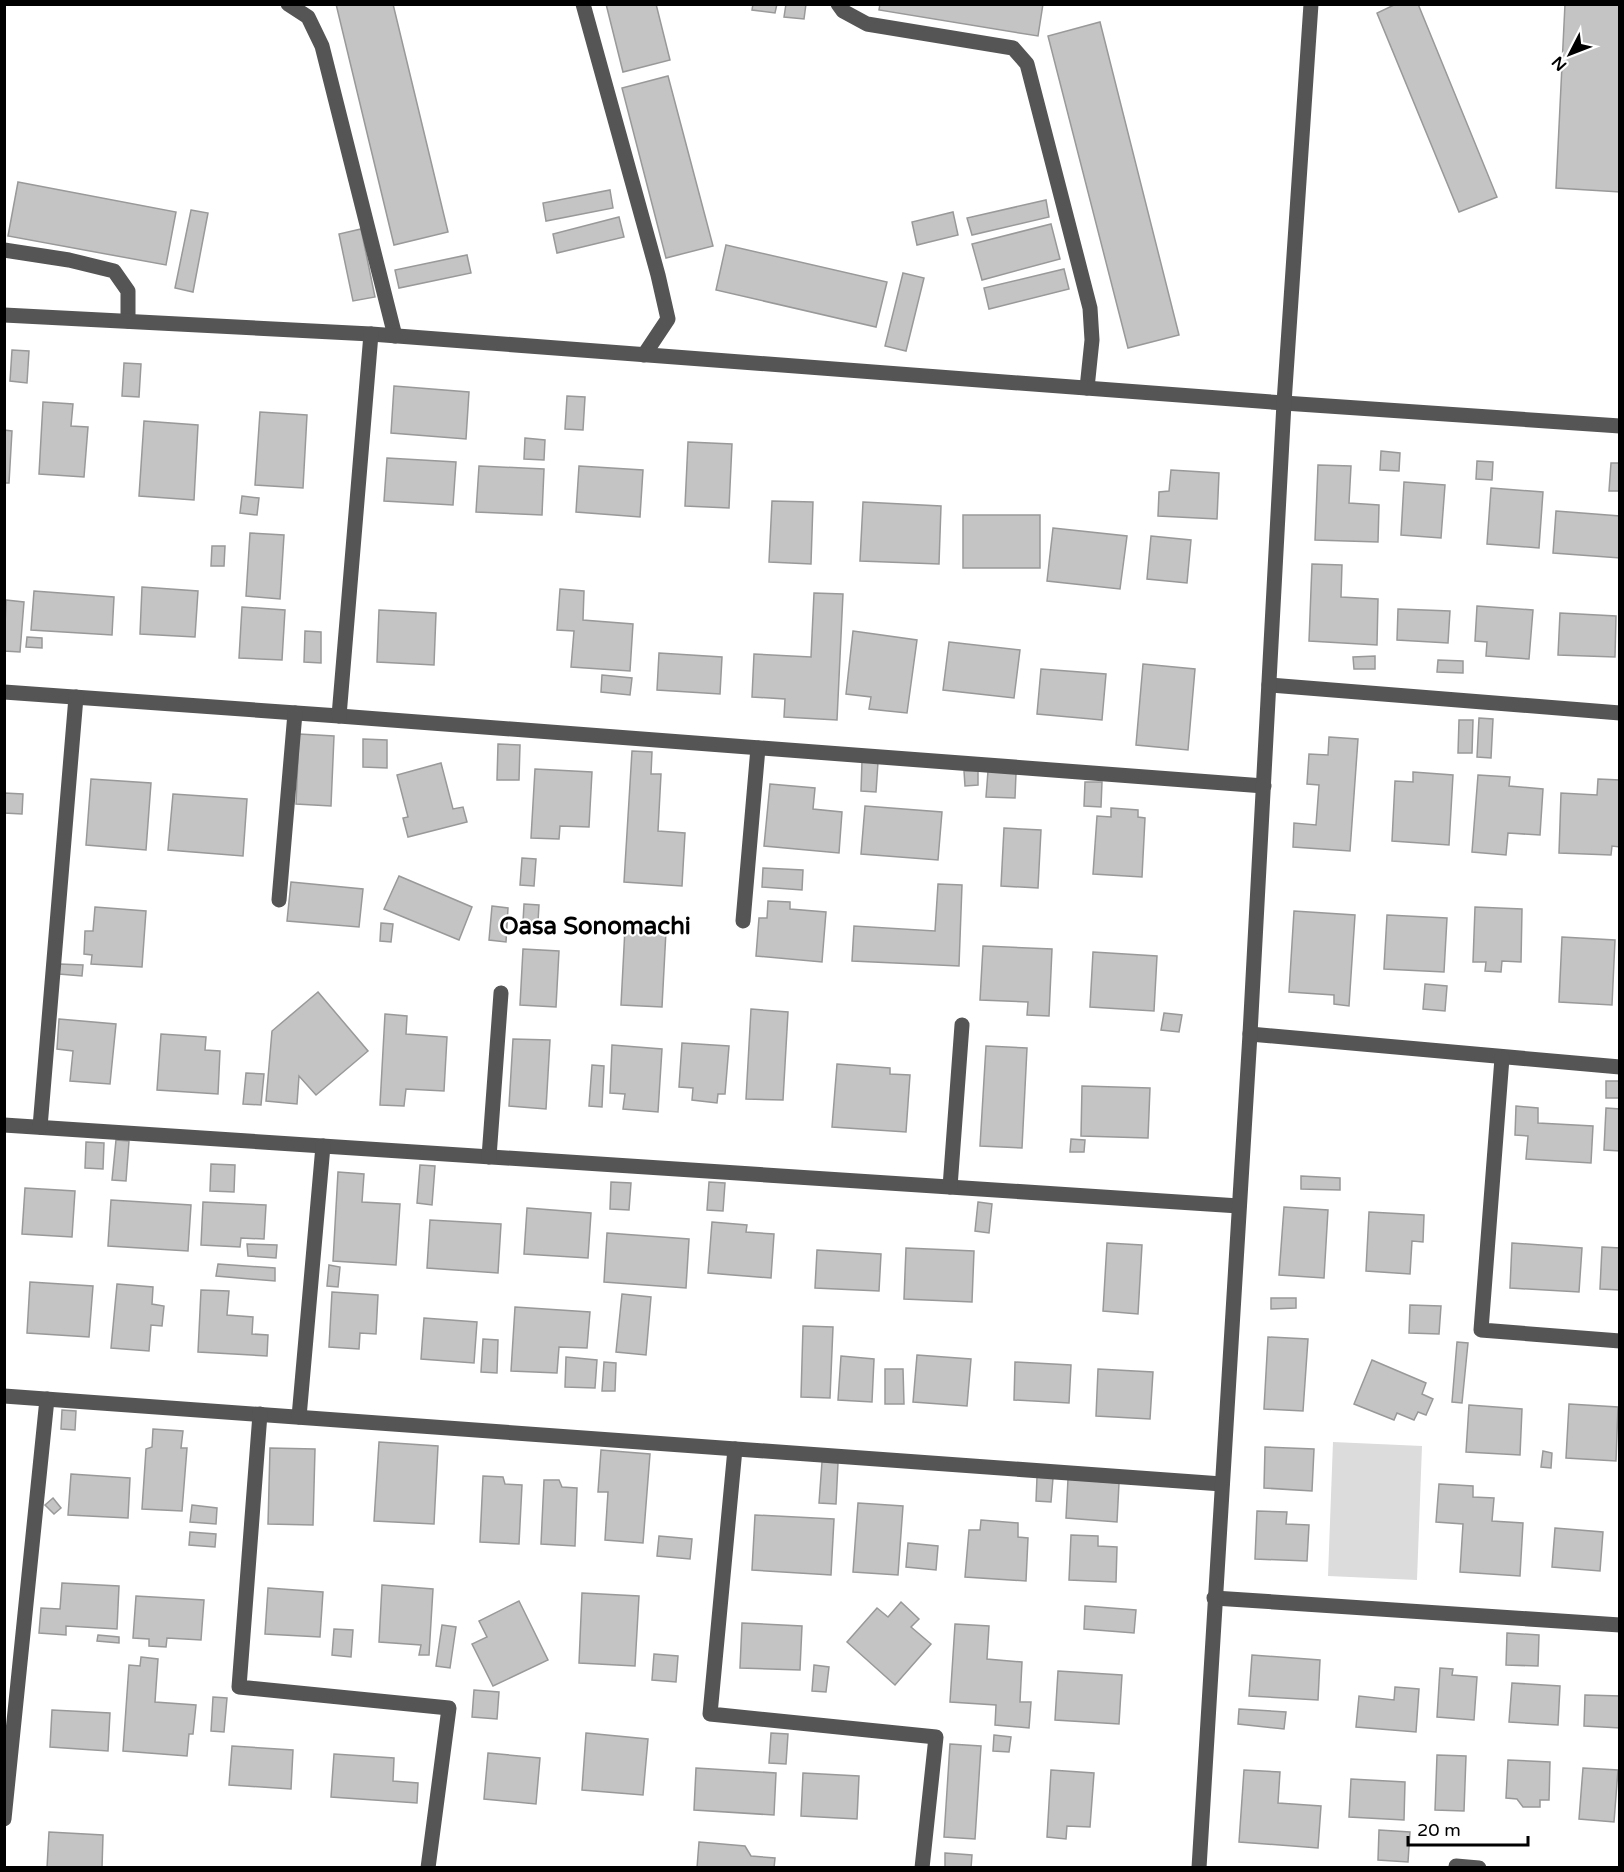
<svg xmlns="http://www.w3.org/2000/svg" width="1624" height="1872" font-family="'Varela Round',sans-serif">
  <style>
    .green { fill: #dcdcdc }
    .building { fill: #c4c4c4; stroke: #999; stroke-width: 1.5 }
    .lines { fill: none; stroke-linecap: round; stroke-linejoin: round }
    .minor { stroke: #555; stroke-width: 15 }
    .labels { text-anchor: middle; stroke-width: 4.5; stroke-linejoin: round; paint-order: stroke }
    .quarter-label { font-size: 24px; font-weight: bold; fill: #000; stroke: #fff }
  </style>
  <rect width="100%" height="100%" fill="#fff"/>
  <!-- green -->
  <path class="green" d="M1333,1442L1422,1446L1417,1580L1328,1576Z"/>
  <!-- building -->
  <g class="building">
    <path d="M336,4H393L448,232L394,245Z"/>
    <path d="M606,4H656L670,60L623,72Z"/>
    <path d="M753,4H777L775,13L752,10Z"/>
    <path d="M786,4H806L804,19L784,17Z"/>
    <path d="M880,4H1043L1038,36L879,10Z"/>
    <path d="M1396,4H1418L1497,197L1459,212L1377,13Z"/>
    <path d="M1565,4H1620V192L1556,188Z"/>
    <path d="M1100,22L1179,335L1128,348L1048,36Z"/>
    <path d="M668,76L713,246L666,258L622,88Z"/>
    <path d="M18,182L176,212L166,265L8,236Z"/>
    <path d="M610,190L613,208L546,221L543,203Z"/>
    <path d="M1046,200L1049,217L972,235L967,218Z"/>
    <path d="M191,210L208,213L193,292L175,288Z"/>
    <path d="M953,212L958,235L917,245L912,222Z"/>
    <path d="M619,217L624,237L557,253L553,234Z"/>
    <path d="M1051,224L1060,259L982,280L972,244Z"/>
    <path d="M361,229L375,297L353,301L339,234Z"/>
    <path d="M726,245L887,282L876,327L716,290Z"/>
    <path d="M467,255L471,273L399,288L395,270Z"/>
    <path d="M1064,269L1069,289L989,309L984,288Z"/>
    <path d="M903,273L924,278L906,351L885,346Z"/>
    <path d="M12,350L29,351L27,383L10,381Z"/>
    <path d="M124,363L141,364L139,397L122,396Z"/>
    <path d="M394,386L469,392L466,439L391,433Z"/>
    <path d="M567,396L585,397L583,430L565,429Z"/>
    <path d="M43,402L73,404L71,426L88,427L84,477L39,474Z"/>
    <path d="M260,412L307,415L303,488L255,485Z"/>
    <path d="M144,421L198,425L194,500L139,496Z"/>
    <path d="M4,430L12,431L9,483H4Z"/>
    <path d="M525,438L545,440L544,460L524,459Z"/>
    <path d="M688,442L732,444L729,508L685,506Z"/>
    <path d="M1381,451L1400,453L1399,471L1380,470Z"/>
    <path d="M387,458L456,462L453,505L384,501Z"/>
    <path d="M1477,461L1493,462L1492,480L1476,479Z"/>
    <path d="M1611,463H1620V491H1609Z"/>
    <path d="M1318,465L1351,466L1349,503L1379,505L1378,542L1315,540Z"/>
    <path d="M479,466L544,469L542,515L476,512Z"/>
    <path d="M579,466L643,470L640,517L576,512Z"/>
    <path d="M1171,470L1219,473L1217,519L1158,516L1159,492L1169,491Z"/>
    <path d="M1404,482L1445,485L1441,538L1401,535Z"/>
    <path d="M1491,488L1543,492L1539,548L1487,544Z"/>
    <path d="M242,496L259,498L257,515L240,513Z"/>
    <path d="M772,501L813,502L811,564L769,562Z"/>
    <path d="M863,502L941,506L939,564L860,561Z"/>
    <path d="M1556,511L1620,516V558L1553,553Z"/>
    <rect x="963" y="515" width="77" height="53"/>
    <path d="M1053,528L1127,536L1120,589L1047,581Z"/>
    <path d="M250,533L284,535L280,599L246,596Z"/>
    <path d="M1151,536L1191,540L1187,583L1147,579Z"/>
    <path d="M212,546H225L224,566H211Z"/>
    <path d="M1312,564L1342,565L1341,597L1378,599L1377,645L1309,641Z"/>
    <path d="M142,587L198,591L195,637L140,634Z"/>
    <path d="M560,589L584,591L583,620L633,624L630,671L571,667L574,631L557,630Z"/>
    <path d="M34,591L114,597L112,635L31,630Z"/>
    <path d="M814,593L843,594L837,720L784,717L785,699L752,697L754,654L811,657Z"/>
    <path d="M6,600L24,602L20,652L4,651Z"/>
    <path d="M1477,606L1533,610L1529,659L1486,656L1487,642L1475,641Z"/>
    <path d="M242,607L285,610L282,660L239,658Z"/>
    <path d="M1398,609L1450,611L1448,643L1397,640Z"/>
    <path d="M379,610L436,613L434,665L377,662Z"/>
    <path d="M1560,613L1616,616L1615,657L1558,655Z"/>
    <path d="M305,631L321,632V663L304,662Z"/>
    <path d="M853,631L917,640L907,713L869,709L871,697L846,694Z"/>
    <path d="M27,637L42,638V648L26,647Z"/>
    <path d="M949,642L1020,650L1014,698L943,690Z"/>
    <path d="M659,653L722,657L720,694L657,690Z"/>
    <path d="M1375,656V669H1354L1353,657Z"/>
    <path d="M1438,660L1463,661V673L1437,672Z"/>
    <path d="M1143,664L1195,669L1188,750L1136,745Z"/>
    <path d="M1041,669L1106,674L1102,720L1037,714Z"/>
    <path d="M602,675L632,678L630,695L601,692Z"/>
    <path d="M1479,718L1493,719L1491,758L1477,757Z"/>
    <path d="M1459,720H1473L1472,753H1458Z"/>
    <path d="M299,734L334,736L331,806L296,804Z"/>
    <path d="M1329,737L1358,739L1350,851L1293,847L1294,823L1316,825L1319,785L1307,784L1309,754L1328,755Z"/>
    <path d="M363,739L387,740V768L363,767Z"/>
    <path d="M498,744L520,745L519,780H497Z"/>
    <path d="M632,751L652,752L651,774H661L658,831L685,833L682,886L624,882Z"/>
    <path d="M862,761L878,762L876,792L861,791Z"/>
    <path d="M441,763L453,809L463,807L467,822L408,837L403,818L408,817L397,775Z"/>
    <path d="M535,769L592,772L589,827L560,826L559,839L531,838Z"/>
    <path d="M964,771H978V785L965,786Z"/>
    <path d="M988,771L1016,773L1015,798L986,797Z"/>
    <path d="M1413,772L1453,775L1449,845L1392,841L1395,781L1413,782Z"/>
    <path d="M1478,775L1510,777L1509,786L1543,789L1540,835L1508,833L1506,855L1472,852Z"/>
    <path d="M91,779L151,783L146,850L86,845Z"/>
    <path d="M1598,779L1620,780V847L1612,846L1611,855L1559,853L1561,793L1597,795Z"/>
    <path d="M1085,782H1102L1101,807L1084,806Z"/>
    <path d="M770,784L815,788L813,809L842,812L839,853L764,846Z"/>
    <path d="M4,793L23,794L22,814L4,813Z"/>
    <path d="M173,794L247,799L243,856L168,850Z"/>
    <path d="M865,806L942,812L938,860L861,854Z"/>
    <path d="M1111,808L1138,810V817L1145,818L1142,877L1093,874L1097,816L1111,817Z"/>
    <path d="M1004,828L1041,830L1038,888L1001,886Z"/>
    <path d="M522,858L536,859L534,886L520,885Z"/>
    <path d="M763,868L803,870L802,890L762,887Z"/>
    <path d="M399,876L472,907L459,940L384,909Z"/>
    <path d="M291,882L363,889L359,927L287,921Z"/>
    <path d="M938,884L962,885L959,966L852,961L854,926L935,931Z"/>
    <path d="M768,901L790,902V909L826,912L822,962L756,956L759,918H767Z"/>
    <path d="M524,904L539,905L538,922H523Z"/>
    <path d="M492,906L508,908L506,942L489,940Z"/>
    <path d="M95,907L146,911L142,967L91,964L92,955L84,954L85,931H93Z"/>
    <path d="M1475,907L1522,909L1521,962L1502,961L1501,972L1485,971L1486,962H1473Z"/>
    <path d="M1294,911L1355,915L1349,1006L1334,1004V995L1289,992Z"/>
    <path d="M1387,915L1447,918L1444,972L1384,969Z"/>
    <path d="M381,923L393,924L391,942L380,941Z"/>
    <path d="M625,928L666,931L662,1007L621,1005Z"/>
    <path d="M1562,937L1615,940L1612,1005L1559,1002Z"/>
    <path d="M983,946L1052,949L1049,1016L1027,1015L1028,1002L980,1000Z"/>
    <path d="M523,949L559,951L556,1007L520,1005Z"/>
    <path d="M1093,952L1157,956L1154,1011L1090,1007Z"/>
    <path d="M60,964L83,965L82,976L59,974Z"/>
    <path d="M1425,984L1447,986L1445,1011L1423,1009Z"/>
    <path d="M318,992L368,1051L316,1095L299,1076L297,1104L266,1101L272,1031Z"/>
    <path d="M751,1009L788,1012L783,1100L746,1099Z"/>
    <path d="M1164,1013L1182,1015L1179,1032L1161,1030Z"/>
    <path d="M385,1014L407,1016L406,1034L447,1037L444,1091L406,1089L404,1106L380,1105Z"/>
    <path d="M59,1019L116,1024L110,1084L70,1081L73,1051L57,1049Z"/>
    <path d="M161,1034L206,1037L205,1050L220,1051L218,1094L157,1090Z"/>
    <path d="M513,1039L550,1040L546,1109L509,1106Z"/>
    <path d="M682,1043L729,1046L725,1094H718L717,1103L692,1100L693,1088L679,1087Z"/>
    <path d="M612,1045L662,1049L658,1112L623,1109L625,1094L610,1093Z"/>
    <path d="M986,1046L1027,1048L1022,1148L980,1146Z"/>
    <path d="M837,1064L890,1068V1074L910,1075L906,1132L832,1127Z"/>
    <path d="M592,1065L604,1066L602,1107L589,1106Z"/>
    <path d="M246,1073L264,1074L261,1105L243,1104Z"/>
    <rect x="1606" y="1081" width="14" height="17"/>
    <path d="M1082,1086L1150,1088L1148,1138L1081,1136Z"/>
    <path d="M1516,1106L1538,1108V1123L1593,1126L1591,1163L1526,1159L1528,1136L1515,1135Z"/>
    <path d="M1606,1108L1620,1109V1151L1604,1150Z"/>
    <path d="M1071,1139L1085,1140L1084,1152H1070Z"/>
    <path d="M116,1140L129,1141L126,1181L112,1180Z"/>
    <path d="M86,1142L104,1143L103,1169L85,1168Z"/>
    <path d="M211,1164L235,1165L234,1192L210,1191Z"/>
    <path d="M420,1165L435,1166L432,1205L417,1203Z"/>
    <path d="M338,1172L364,1174L362,1202L400,1204L396,1265L333,1261Z"/>
    <path d="M1301,1176L1340,1178V1190L1301,1189Z"/>
    <path d="M611,1182L631,1183L629,1210L610,1209Z"/>
    <path d="M709,1182L725,1183L723,1211L707,1210Z"/>
    <path d="M25,1188L75,1191L72,1237L22,1234Z"/>
    <path d="M111,1200L191,1205L188,1251L108,1246Z"/>
    <path d="M203,1202L266,1205L264,1239L241,1238L240,1247L201,1245Z"/>
    <path d="M978,1202L992,1204L989,1233L975,1231Z"/>
    <path d="M1284,1207L1328,1210L1324,1278L1279,1275Z"/>
    <path d="M527,1208L591,1213L588,1258L524,1254Z"/>
    <path d="M1369,1212L1424,1215L1423,1242L1412,1241L1410,1274L1366,1271Z"/>
    <path d="M430,1220L501,1224L498,1273L427,1268Z"/>
    <path d="M712,1222L747,1225L746,1232L774,1234L771,1278L708,1273Z"/>
    <path d="M607,1233L689,1239L686,1288L604,1282Z"/>
    <path d="M1107,1243L1142,1245L1138,1314L1103,1311Z"/>
    <path d="M1512,1243L1582,1248L1579,1292L1510,1288Z"/>
    <path d="M247,1244L277,1245L276,1258L248,1256Z"/>
    <path d="M1602,1247L1620,1248V1290L1600,1289Z"/>
    <path d="M906,1248L974,1251L972,1302L904,1299Z"/>
    <path d="M817,1250L881,1254L879,1291L815,1288Z"/>
    <path d="M218,1264L275,1268V1281L216,1276Z"/>
    <path d="M329,1265L340,1267L338,1287L327,1286Z"/>
    <path d="M30,1282L93,1286L89,1337L27,1333Z"/>
    <path d="M117,1284L153,1287L152,1304L164,1306L162,1326L151,1325L149,1351L111,1348Z"/>
    <path d="M201,1290L229,1291L227,1315L253,1317L252,1334L268,1335L267,1356L198,1352Z"/>
    <path d="M332,1292L378,1295L376,1334L360,1333L359,1349L329,1347Z"/>
    <path d="M622,1294L651,1297L646,1355L616,1352Z"/>
    <path d="M1271,1298H1296V1308L1271,1309Z"/>
    <path d="M1410,1305L1441,1306L1439,1334L1409,1333Z"/>
    <path d="M515,1307L590,1312L587,1348L559,1347L557,1373L511,1371Z"/>
    <path d="M424,1318L477,1322L474,1363L421,1359Z"/>
    <path d="M803,1326L833,1327L830,1398L801,1397Z"/>
    <path d="M1268,1337L1308,1339L1303,1411L1264,1409Z"/>
    <path d="M483,1339L498,1340L497,1373L481,1372Z"/>
    <path d="M1457,1342L1468,1343L1462,1403L1452,1402Z"/>
    <path d="M917,1355L971,1359L967,1406L913,1402Z"/>
    <path d="M841,1356L874,1359L872,1402L838,1400Z"/>
    <path d="M566,1357L597,1360L595,1388L565,1387Z"/>
    <path d="M1372,1360L1426,1383L1422,1394L1433,1399L1426,1415L1418,1412L1414,1420L1397,1413L1394,1420L1354,1404Z"/>
    <path d="M604,1362L616,1363L615,1391H602Z"/>
    <path d="M1015,1362L1071,1365L1069,1403L1014,1400Z"/>
    <path d="M885,1369H903L904,1404H885Z"/>
    <path d="M1098,1369L1153,1372L1150,1419L1096,1416Z"/>
    <path d="M1569,1404L1618,1407L1616,1461L1566,1458Z"/>
    <path d="M1469,1405L1522,1409L1520,1455L1466,1452Z"/>
    <path d="M62,1410L76,1411L75,1430L61,1429Z"/>
    <path d="M153,1429L183,1431L181,1448H187L182,1511L142,1509L146,1449L152,1447Z"/>
    <path d="M379,1442L438,1446L434,1524L374,1521Z"/>
    <path d="M1265,1447L1314,1449L1312,1491L1264,1488Z"/>
    <path d="M270,1448L315,1449L313,1525L268,1524Z"/>
    <path d="M601,1450L650,1454L643,1543L605,1540L608,1492H598Z"/>
    <path d="M1543,1451L1552,1453L1551,1468L1541,1467Z"/>
    <path d="M822,1462L838,1463L836,1504L819,1503Z"/>
    <path d="M71,1474L130,1478L128,1518L68,1515Z"/>
    <path d="M483,1476L503,1477L505,1484L522,1485L519,1544L480,1542Z"/>
    <path d="M1037,1477L1053,1478L1051,1502L1036,1501Z"/>
    <path d="M1068,1479L1119,1483L1117,1522L1066,1518Z"/>
    <path d="M544,1480H559L562,1487L577,1488L575,1546L541,1544Z"/>
    <path d="M1439,1484L1473,1486V1497L1494,1498L1492,1521L1523,1523L1520,1576L1460,1572L1463,1524L1436,1522Z"/>
    <path d="M53,1498L61,1508L54,1514L45,1505Z"/>
    <path d="M858,1503L903,1506L898,1575L853,1572Z"/>
    <path d="M192,1505L217,1508L216,1524L190,1522Z"/>
    <path d="M1257,1511L1287,1512L1286,1524L1309,1525L1307,1561L1255,1559Z"/>
    <path d="M755,1515L834,1519L831,1575L752,1570Z"/>
    <path d="M981,1520L1018,1523V1537L1028,1538L1026,1581L965,1577L969,1530H980Z"/>
    <path d="M1555,1528L1603,1532L1600,1571L1552,1567Z"/>
    <path d="M190,1532L216,1534L215,1547L189,1545Z"/>
    <path d="M1071,1535L1098,1536V1546L1117,1547L1116,1582L1069,1580Z"/>
    <path d="M659,1536L692,1539L690,1559L657,1556Z"/>
    <path d="M908,1543L938,1546L936,1570L906,1567Z"/>
    <path d="M62,1583L119,1586L117,1629L66,1626V1635L39,1633L41,1608L60,1609Z"/>
    <path d="M382,1585L433,1589L429,1655H419L421,1645L379,1642Z"/>
    <path d="M268,1588L323,1592L320,1637L265,1634Z"/>
    <path d="M582,1593L639,1596L635,1666L579,1663Z"/>
    <path d="M136,1596L204,1600L201,1640L167,1638L166,1647L149,1646V1639L133,1638Z"/>
    <path d="M519,1601L548,1660L493,1686L472,1644L487,1637L479,1621Z"/>
    <path d="M901,1602L919,1619L911,1627L931,1644L895,1685L847,1642L877,1608L888,1617Z"/>
    <path d="M1085,1606L1136,1610L1134,1633L1084,1629Z"/>
    <path d="M742,1623L802,1626L800,1670L740,1668Z"/>
    <path d="M955,1624L989,1626L987,1659L1022,1662L1020,1702H1031L1029,1728L995,1725L996,1705L950,1702Z"/>
    <path d="M442,1625L456,1627L450,1668L436,1666Z"/>
    <path d="M334,1629L353,1630L351,1657L332,1655Z"/>
    <path d="M1507,1633L1539,1635L1538,1666L1506,1665Z"/>
    <path d="M98,1635L119,1637V1643L97,1641Z"/>
    <path d="M654,1654L678,1656L676,1682L652,1680Z"/>
    <path d="M1252,1655L1320,1660L1318,1700L1249,1696Z"/>
    <path d="M141,1657L158,1659L155,1702L196,1705L193,1734H189L187,1756L123,1751L129,1665L140,1666Z"/>
    <path d="M814,1665L829,1667L826,1692L812,1691Z"/>
    <path d="M1440,1668L1453,1669L1452,1675L1477,1677L1474,1720L1437,1717Z"/>
    <path d="M1058,1671L1122,1675L1119,1724L1055,1720Z"/>
    <path d="M1512,1683L1560,1686L1558,1725L1509,1722Z"/>
    <path d="M1395,1687L1419,1689L1416,1732L1356,1727L1359,1696L1394,1700Z"/>
    <path d="M474,1690L499,1692L497,1719L472,1717Z"/>
    <path d="M1585,1695L1620,1696V1728L1584,1726Z"/>
    <path d="M213,1697L227,1698L224,1732L211,1731Z"/>
    <path d="M1239,1709L1286,1712L1284,1729L1238,1724Z"/>
    <path d="M52,1710L110,1713L108,1751L50,1747Z"/>
    <path d="M586,1733L648,1739L643,1795L582,1790Z"/>
    <path d="M771,1733L788,1734L786,1764L769,1763Z"/>
    <path d="M994,1735L1011,1737L1009,1752L993,1751Z"/>
    <path d="M950,1744L981,1746L975,1839L944,1837Z"/>
    <path d="M232,1746L293,1750L291,1789L229,1785Z"/>
    <path d="M488,1753L540,1758L536,1804L484,1799Z"/>
    <path d="M334,1754L394,1758L393,1781L418,1783L417,1803L331,1797Z"/>
    <path d="M1437,1755L1466,1756L1464,1811L1435,1810Z"/>
    <path d="M1508,1760L1550,1762L1549,1800H1540V1807H1523L1517,1799L1506,1798Z"/>
    <path d="M696,1768L776,1773L774,1815L694,1810Z"/>
    <path d="M1583,1768L1618,1770L1614,1822L1579,1819Z"/>
    <path d="M1051,1770L1094,1773L1090,1827L1067,1826L1066,1839L1047,1837Z"/>
    <path d="M1244,1770L1280,1772L1278,1803L1321,1806L1318,1848L1239,1842Z"/>
    <path d="M803,1773L859,1776L857,1819L801,1816Z"/>
    <path d="M1351,1779L1405,1782L1404,1820L1349,1817Z"/>
    <path d="M1379,1830L1410,1832L1408,1862L1378,1860Z"/>
    <path d="M49,1832L103,1835L102,1868H47Z"/>
    <path d="M699,1842L745,1846L751,1856L775,1858L774,1868H697Z"/>
    <path d="M945,1853L972,1855L971,1868H945Z"/>
  </g>
  <g class="lines">
    <!-- minor -->
    <g class="minor">
      <path d="M288,4L308,17L322,46L395,336"/>
      <path d="M583,4L658,275L668,319L644,355"/>
      <path d="M838,4L843,11L867,24L1013,48L1027,64L1090,308L1092,340L1087,388"/>
      <path d="M4,250L69,260L114,271L128,291V321"/>
      <path d="M4,315L371,334L1284,403L1620,426"/>
      <path d="M1269,685L1620,713"/>
      <path d="M4,692L339,716L1264,786"/>
      <path d="M339,716L371,334"/>
      <path d="M279,900L295,713"/>
      <path d="M743,921L758,748"/>
      <path d="M1250,1034L1620,1067"/>
      <path d="M1502,1058L1481,1330L1620,1341"/>
      <path d="M4,1125L1239,1206"/>
      <path d="M40,1127L76,697"/>
      <path d="M489,1157L501,993"/>
      <path d="M950,1187L962,1025"/>
      <path d="M4,1396L1222,1484"/>
      <path d="M260,1414L239,1687L449,1708L428,1868"/>
      <path d="M299,1417L323,1146"/>
      <path d="M735,1449L710,1714L936,1737L922,1868"/>
      <path d="M1214,1598L1620,1625"/>
      <path d="M4,1819L47,1399"/>
      <path d="M1199,1868L1250,1034L1284,403L1311,4"/>
      <path d="M1456,1868V1866L1479,1868"/>
    </g>
  </g>
  <g class="labels">
    <!-- quarter labels -->
    <g class="quarter-label">
      <text x="595" y="934">Oasa Sonomachi</text>
    </g>
  </g>
  <!-- border -->
  <rect width="1624" height="1872" fill="none" stroke="#000000" stroke-width="12"/>
  <!-- north arrow -->
  <g transform="translate(1570 54) rotate(228)" stroke="#ffffff" stroke-width="4.5" paint-order="stroke">
  <path d="M0-4.5L10 22L0 15L-10 22Z" fill="#000000"/>
  <text y="-9" font-size="16" font-weight="bold" text-anchor="middle" fill="#000000">N</text>
  </g>
  <!-- scale -->
  <path d="M1408 1836v9h120v-9" fill="none" stroke="#000000" stroke-width="3"/>
  <text x="1417" y="1836" font-size="18" fill="#000000" stroke="#ffffff" stroke-width="4.5" paint-order="stroke">20 m</text>
</svg>
